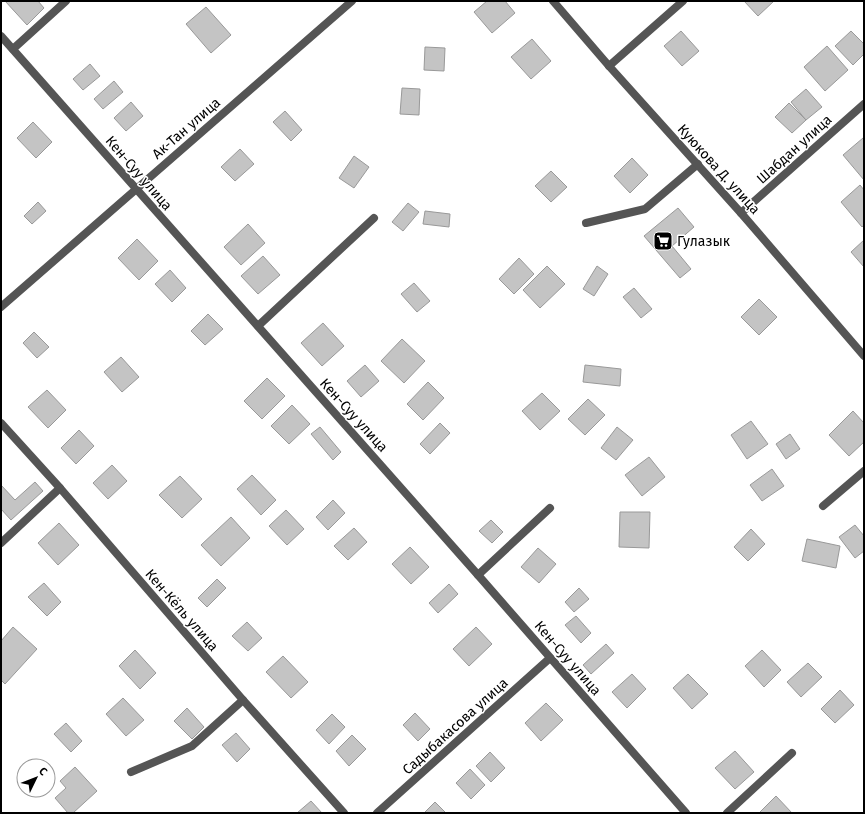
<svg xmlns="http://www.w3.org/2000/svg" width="865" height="814" font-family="'Fira Sans',sans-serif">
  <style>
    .building { fill: #c4c4c4; stroke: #999 }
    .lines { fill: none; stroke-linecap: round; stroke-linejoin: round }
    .minor { stroke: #555; stroke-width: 8 }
    .tertiary { stroke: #555; stroke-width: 8 }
    .labels { text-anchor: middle; stroke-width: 3; stroke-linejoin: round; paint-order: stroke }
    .street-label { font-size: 14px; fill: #000; stroke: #fff }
    .poi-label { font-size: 14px; fill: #000; stroke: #fff; text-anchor: start }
  </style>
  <rect width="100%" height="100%" fill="#fff"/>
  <!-- building -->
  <g class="building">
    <path d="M5,1H38L44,8L27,25Z"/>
    <path d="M487,1H505L515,13L492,33L474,12Z"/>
    <path d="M744,1H774L758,16Z"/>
    <path d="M206,7L231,35L211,53L186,24Z"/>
    <path d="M681,31L699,51L682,66L664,46Z"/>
    <path d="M851,31L864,44V54L853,65L835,46Z"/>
    <path d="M532,39L551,61L531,79L511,57Z"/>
    <path d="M827,46L848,70L825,91L804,67Z"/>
    <path d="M425,47L445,48L444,71L424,70Z"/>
    <path d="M90,64L100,76L83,90L73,79Z"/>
    <path d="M114,81L123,92L103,109L94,99Z"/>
    <path d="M402,88L420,89L419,115L400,114Z"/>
    <path d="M806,89L822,107L806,120L791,102Z"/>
    <path d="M131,102L143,116L126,131L114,118Z"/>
    <path d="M789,103L806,120L792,133L775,117Z"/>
    <path d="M285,111L302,130L291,141L273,122Z"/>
    <path d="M33,122L52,142L36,158L17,138Z"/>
    <path d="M863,138L864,140V180L843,155Z"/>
    <path d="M240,149L254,164L235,181L221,167Z"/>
    <path d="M354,156L369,167L354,188L339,178Z"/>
    <path d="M632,158L648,175L630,193L614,176Z"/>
    <path d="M551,171L567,187L551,202L535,186Z"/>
    <path d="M860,185L864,190V225L862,227L841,202Z"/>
    <path d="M38,202L46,211L32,224L24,216Z"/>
    <path d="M408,203L419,212L403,231L392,222Z"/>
    <path d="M678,208L694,227L672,246L691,269L680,278L644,236Z"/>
    <path d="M425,211L450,214L449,227L423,224Z"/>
    <path d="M248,224L265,243L241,265L224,247Z"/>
    <path d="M137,239L158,261L139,280L118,258Z"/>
    <path d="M864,240V267L851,252Z"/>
    <path d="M263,256L280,275L258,294L241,276Z"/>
    <path d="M519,258L534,274L514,294L499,279Z"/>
    <path d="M547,266L565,284L540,308L523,290Z"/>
    <path d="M597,266L608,274L594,296L583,289Z"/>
    <path d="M170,270L186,288L172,302L155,284Z"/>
    <path d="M414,283L430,301L417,312L401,294Z"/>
    <path d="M634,288L652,309L641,318L623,297Z"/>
    <path d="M759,299L777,317L759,335L741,317Z"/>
    <path d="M208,314L223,329L205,345L191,331Z"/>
    <path d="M323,323L344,346L322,366L301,343Z"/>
    <path d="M34,332L49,347L37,358L23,343Z"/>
    <path d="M402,339L425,361L404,383L381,361Z"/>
    <path d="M121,357L139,377L122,392L104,372Z"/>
    <path d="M365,365L379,381L361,397L347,381Z"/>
    <path d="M585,365L621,369L620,386L583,382Z"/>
    <path d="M267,378L285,396L262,419L244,401Z"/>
    <path d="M428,382L444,398L423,420L407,404Z"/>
    <path d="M47,390L66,410L48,428L28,407Z"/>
    <path d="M542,393L560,411L540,430L522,411Z"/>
    <path d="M588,399L605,415L585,435L568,419Z"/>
    <path d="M292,405L310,424L289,444L271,426Z"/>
    <path d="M853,411L864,423V442L849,456L829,435Z"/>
    <path d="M751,421L768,444L747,459L731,435Z"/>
    <path d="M440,423L450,433L430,454L420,444Z"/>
    <path d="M320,427L341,452L333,460L311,434Z"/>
    <path d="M617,427L633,440L616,460L601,448Z"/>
    <path d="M79,430L94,446L76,464L61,448Z"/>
    <path d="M790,434L800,449L786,459L776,444Z"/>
    <path d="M649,457L665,477L642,496L625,475Z"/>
    <path d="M112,465L127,481L108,499L93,483Z"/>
    <path d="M772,469L784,486L762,501L750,485Z"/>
    <path d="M252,475L276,500L261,515L237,489Z"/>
    <path d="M180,476L202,499L182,518L159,495Z"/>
    <path d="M35,482L43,491L11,520L1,509V485L15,500Z"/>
    <path d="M333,500L345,513L328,530L316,517Z"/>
    <path d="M286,510L304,529L287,545L269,526Z"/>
    <path d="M620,512H650L649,548L619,547Z"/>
    <path d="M231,517L250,538L221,566L201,545Z"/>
    <path d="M491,520L503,532L492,543L479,531Z"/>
    <path d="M59,523L79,545L58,565L38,543Z"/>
    <path d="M855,525L864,536V551L855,558L839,537Z"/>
    <path d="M354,528L367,542L348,560L334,546Z"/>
    <path d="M751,529L765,544L748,561L734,547Z"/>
    <path d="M807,539L840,546L836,568L802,561Z"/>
    <path d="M410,547L429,567L411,584L392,564Z"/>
    <path d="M538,548L556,564L539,583L521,567Z"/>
    <path d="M217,579L226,588L207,607L198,598Z"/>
    <path d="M44,583L61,602L47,616L28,597Z"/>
    <path d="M449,584L458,594L438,613L429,603Z"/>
    <path d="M579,588L589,599L574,612L565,602Z"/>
    <path d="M576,616L591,633L581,643L565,625Z"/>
    <path d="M247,622L262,638L248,651L232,636Z"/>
    <path d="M13,627L37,649L5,684L1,680V641Z"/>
    <path d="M476,627L492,644L469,666L453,649Z"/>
    <path d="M606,644L614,653L591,674L583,665Z"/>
    <path d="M135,650L156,673L140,689L119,666Z"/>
    <path d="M762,650L781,670L764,687L745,666Z"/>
    <path d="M283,656L308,682L291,698L266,672Z"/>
    <path d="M808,663L822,677L801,697L787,682Z"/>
    <path d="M632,674L646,689L627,708L612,692Z"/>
    <path d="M688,674L708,694L692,709L673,688Z"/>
    <path d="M840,690L854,705L835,723L821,709Z"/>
    <path d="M123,698L144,720L126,736L106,714Z"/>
    <path d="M546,703L563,720L541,741L525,723Z"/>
    <path d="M187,708L204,727L192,739L174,721Z"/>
    <path d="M415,713L430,729L418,741L403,725Z"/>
    <path d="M332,714L345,727L329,744L316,730Z"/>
    <path d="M66,723L82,741L71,752L54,734Z"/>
    <path d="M236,733L250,749L237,762L222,745Z"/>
    <path d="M352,735L366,749L349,766L336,751Z"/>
    <path d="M735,751L754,772L735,789L715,768Z"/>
    <path d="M490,752L505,768L491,782L476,766Z"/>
    <path d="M75,767L97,791L73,813H68L55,798L66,788L60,781Z"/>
    <path d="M470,769L485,785L471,799L456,783Z"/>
    <path d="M776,796L792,813H759Z"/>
    <path d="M311,801L322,813H297Z"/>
    <path d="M435,802L446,813H424Z"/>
  </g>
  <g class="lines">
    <!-- minor -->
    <g class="minor">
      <path d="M1,36L478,575L686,813"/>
      <path d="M13,49L66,1"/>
      <path d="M609,66L683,1"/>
      <path d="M741,213L864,104"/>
      <path d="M586,223L645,209L698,164"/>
      <path d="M1,307L352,1"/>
      <path d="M258,326L374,218"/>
      <path d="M1,423L60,488L243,700L344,813"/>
      <path d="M823,506L864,471"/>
      <path d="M1,543L60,488"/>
      <path d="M478,575L550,508"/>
      <path d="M131,772L192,746L243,700"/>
      <path d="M377,813L550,658"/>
      <path d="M727,813L792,753"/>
    </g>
    <!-- tertiary -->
    <path class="tertiary" d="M553,1L609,66L741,213L864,356"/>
  </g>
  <!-- icons -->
  <defs>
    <g id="supermarket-square" transform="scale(1)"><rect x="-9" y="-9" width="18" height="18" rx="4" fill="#000" stroke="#fff"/><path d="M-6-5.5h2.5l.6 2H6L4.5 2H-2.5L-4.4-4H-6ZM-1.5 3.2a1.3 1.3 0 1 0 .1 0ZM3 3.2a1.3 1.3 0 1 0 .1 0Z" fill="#fff"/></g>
  </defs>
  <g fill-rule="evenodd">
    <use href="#supermarket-square" x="663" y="241"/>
  </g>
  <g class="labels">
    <!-- street labels -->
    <g class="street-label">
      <text transform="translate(186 128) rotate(-41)" y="5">Ак-Тан улица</text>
      <text transform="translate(794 149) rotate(-42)" y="5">Шабдан улица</text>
      <text transform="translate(719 169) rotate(48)" y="5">Куюкова Д. улица</text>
      <text transform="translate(139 173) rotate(49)" y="5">Кен-Суу улица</text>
      <text transform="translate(354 415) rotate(48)" y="5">Кен-Суу улица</text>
      <text transform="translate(182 610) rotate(49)" y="5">Кен-Кёль улица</text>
      <text transform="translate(568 658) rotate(49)" y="5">Кен-Суу улица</text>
      <text transform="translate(455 726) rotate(-42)" y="5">Садыбакасова улица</text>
    </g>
    <!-- poi labels -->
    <g class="poi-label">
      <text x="677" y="246">Гулазык</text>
    </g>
  </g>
  <!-- border -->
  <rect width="865" height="814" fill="none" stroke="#000000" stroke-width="4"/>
  <!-- north arrow -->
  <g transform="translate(36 778) rotate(47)"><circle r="19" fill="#ffffff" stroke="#999999"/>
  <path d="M0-3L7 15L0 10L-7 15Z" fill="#000000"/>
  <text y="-6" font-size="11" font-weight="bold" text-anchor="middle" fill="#000000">С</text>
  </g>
</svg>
